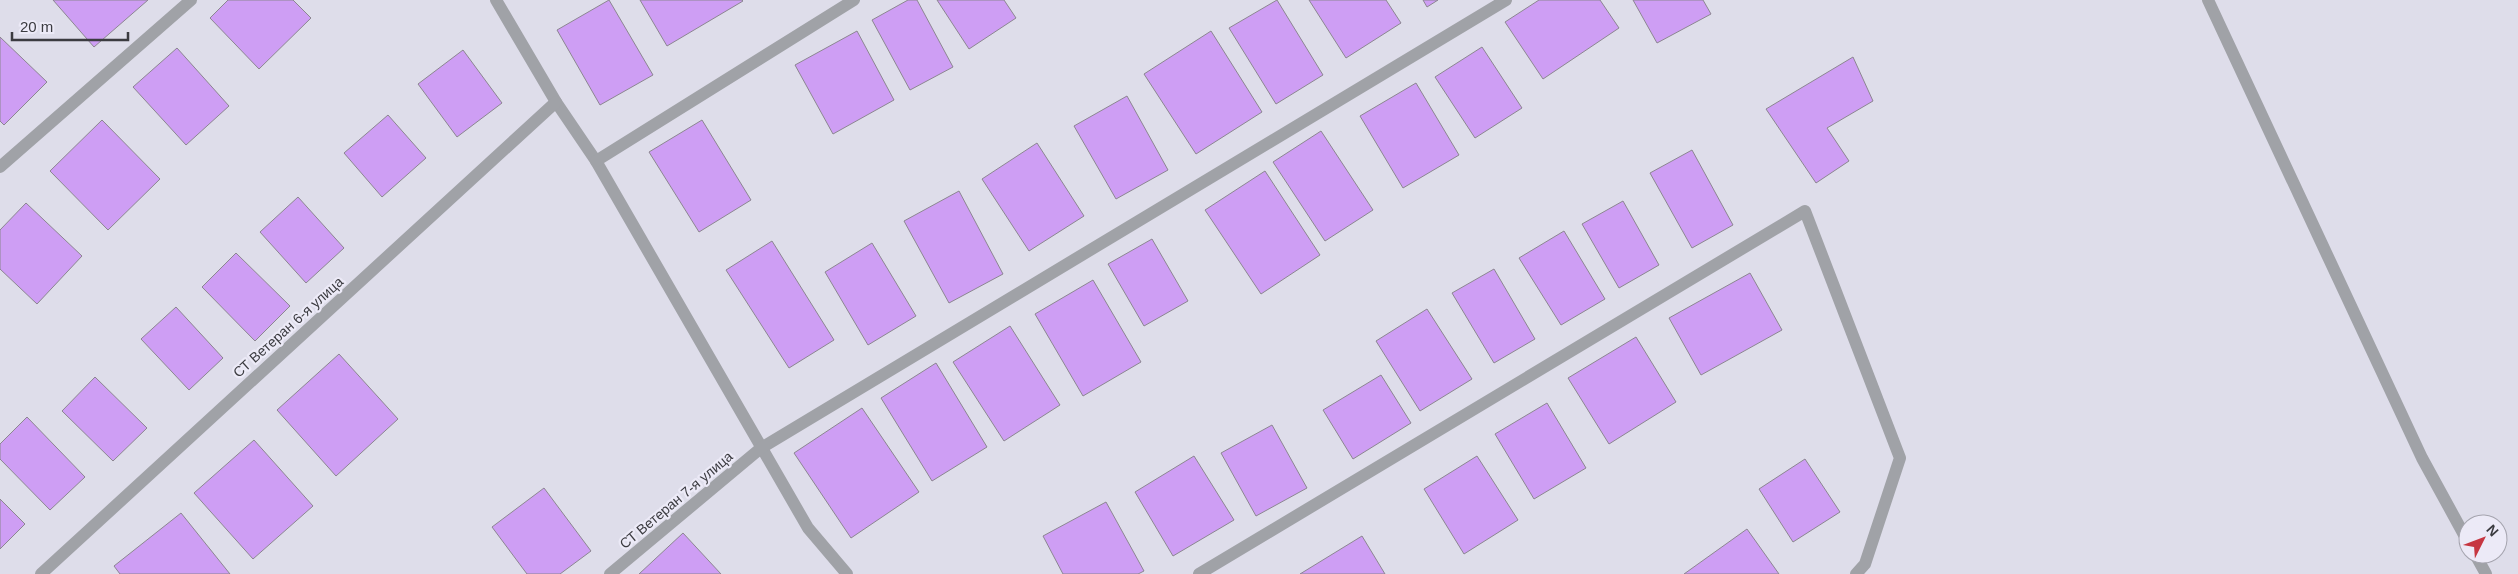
<svg xmlns="http://www.w3.org/2000/svg" width="2518" height="574" font-family="Helvetica,sans-serif">
  <style>
    .building { fill: #ce9ef4; stroke: #8c8691 }
    .lines { fill: none; stroke-linecap: round; stroke-linejoin: round }
    .street { stroke: #a0a2a7; stroke-width: 12 }
    .labels { text-anchor: middle; stroke-width: 4.5; stroke-linejoin: round; paint-order: stroke }
    .street-label { font-size: 14px; fill: #3b3b40; stroke: #eceaf7 }
  </style>
  <rect width="100%" height="100%" fill="#deddea"/>
  <!-- building -->
  <g class="building">
    <path d="M53,0H148L94,47Z"/>
    <path d="M228,0H293L311,18L259,69L210,18Z"/>
    <path d="M609,0L653,75L600,105L557,30Z"/>
    <path d="M640,0H742L743,1L667,46Z"/>
    <path d="M908,0H917L953,67L910,90L872,20Z"/>
    <path d="M937,0H1004L1016,18L969,49Z"/>
    <path d="M1277,0L1323,75L1276,104L1229,28Z"/>
    <path d="M1309,0H1386L1401,23L1346,58Z"/>
    <path d="M1423,0H1438L1427,7Z"/>
    <path d="M1539,0H1600L1619,28L1543,79L1505,22Z"/>
    <path d="M1633,0H1703L1711,14L1657,43Z"/>
    <path d="M857,31L894,100L833,134L795,65Z"/>
    <path d="M1211,31L1262,112L1196,154L1144,74Z"/>
    <path d="M0,37L47,82L4,125L0,121Z"/>
    <path d="M1482,47L1522,108L1475,138L1435,77Z"/>
    <path d="M177,48L229,106L186,145L133,87Z"/>
    <path d="M463,50L502,103L457,137L418,84Z"/>
    <path d="M1853,57L1873,101L1827,128L1849,161L1816,183L1766,109Z"/>
    <path d="M1416,83L1459,155L1403,188L1360,116Z"/>
    <path d="M1127,96L1168,170L1116,199L1074,126Z"/>
    <path d="M388,115L426,158L382,197L344,153Z"/>
    <path d="M102,120L160,179L108,230L50,171Z"/>
    <path d="M702,120L751,200L699,232L649,152Z"/>
    <path d="M1321,131L1373,210L1325,241L1273,162Z"/>
    <path d="M1037,143L1084,216L1029,251L982,179Z"/>
    <path d="M1692,150L1733,225L1692,248L1650,173Z"/>
    <path d="M1265,171L1320,255L1261,294L1205,210Z"/>
    <path d="M959,191L1003,274L949,303L904,221Z"/>
    <path d="M298,197L344,248L306,283L260,232Z"/>
    <path d="M1623,201L1659,265L1619,288L1582,224Z"/>
    <path d="M26,203L82,256L37,304L0,269V230Z"/>
    <path d="M1564,231L1605,299L1561,325L1519,258Z"/>
    <path d="M1152,239L1188,301L1144,326L1108,264Z"/>
    <path d="M772,241L834,340L789,368L726,270Z"/>
    <path d="M872,243L916,316L868,345L825,272Z"/>
    <path d="M236,253L290,306L255,341L202,287Z"/>
    <path d="M1494,269L1535,339L1494,363L1452,293Z"/>
    <path d="M1750,273L1782,330L1701,375L1669,318Z"/>
    <path d="M1093,280L1141,362L1083,396L1035,314Z"/>
    <path d="M176,307L223,358L189,390L141,339Z"/>
    <path d="M1427,309L1472,379L1420,411L1376,341Z"/>
    <path d="M1010,326L1060,405L1004,441L953,362Z"/>
    <path d="M1636,337L1676,402L1609,444L1568,378Z"/>
    <path d="M339,354L398,419L336,476L277,410Z"/>
    <path d="M936,363L987,447L932,481L881,398Z"/>
    <path d="M1381,375L1411,423L1353,459L1323,410Z"/>
    <path d="M95,377L147,428L113,461L62,411Z"/>
    <path d="M1547,403L1586,468L1534,499L1495,434Z"/>
    <path d="M862,408L919,492L851,538L794,453Z"/>
    <path d="M27,417L85,477L50,510L0,459V444Z"/>
    <path d="M1272,425L1307,488L1256,516L1221,453Z"/>
    <path d="M254,440L313,506L253,559L194,493Z"/>
    <path d="M1194,456L1234,520L1173,556L1135,492Z"/>
    <path d="M1477,456L1518,520L1464,554L1424,489Z"/>
    <path d="M1805,459L1840,512L1793,542L1759,489Z"/>
    <path d="M544,488L591,551L560,574H527L492,527Z"/>
    <path d="M0,499L25,524L0,549Z"/>
    <path d="M1106,502L1144,571L1138,574H1063L1043,536Z"/>
    <path d="M181,513L230,574H120L114,566Z"/>
    <path d="M1747,529L1779,574H1684Z"/>
    <path d="M683,533L721,574H639Z"/>
    <path d="M1362,536L1385,574H1300Z"/>
  </g>
  <g class="lines">
    <!-- street -->
    <g class="street">
      <path d="M496,0L556,102L596,161L808,528L847,574"/>
      <path d="M2208,0L2422,458L2468,542"/>
      <path d="M596,161L854,0"/>
      <path d="M0,167L191,0"/>
      <path d="M2475,554L2486,574"/>
      <path d="M41,574L556,102"/>
      <path d="M610,574L761,448L1506,0"/>
      <path d="M1199,574L1805,211L1900,458L1865,564L1856,574"/>
    </g>
  </g>
  <g class="labels">
    <!-- street labels -->
    <g class="street-label">
      <text transform="translate(288 327) rotate(-42)" y="5">СТ Ветеран 6-я улица</text>
      <text transform="translate(676 500) rotate(-40)" y="5">СТ Ветеран 7-я улица</text>
    </g>
  </g>
  <!-- north arrow -->
  <g transform="translate(2483 539) rotate(48)"><circle r="24" fill="#eceaf7" stroke="#a5a4ae"/>
  <path d="M0-4L9 19L0 12L-9 19Z" fill="#c63641"/>
  <text y="-8" font-size="14" font-weight="bold" text-anchor="middle" fill="#3b3b40">N</text>
  </g>
  <!-- scale -->
  <path d="M12 32v8h116v-8" fill="none" stroke="#3b3b40" stroke-width="2.5"/>
  <text x="20" y="32" font-size="15" fill="#3b3b40" stroke="#eceaf7" stroke-width="4" paint-order="stroke">20 m</text>
</svg>
